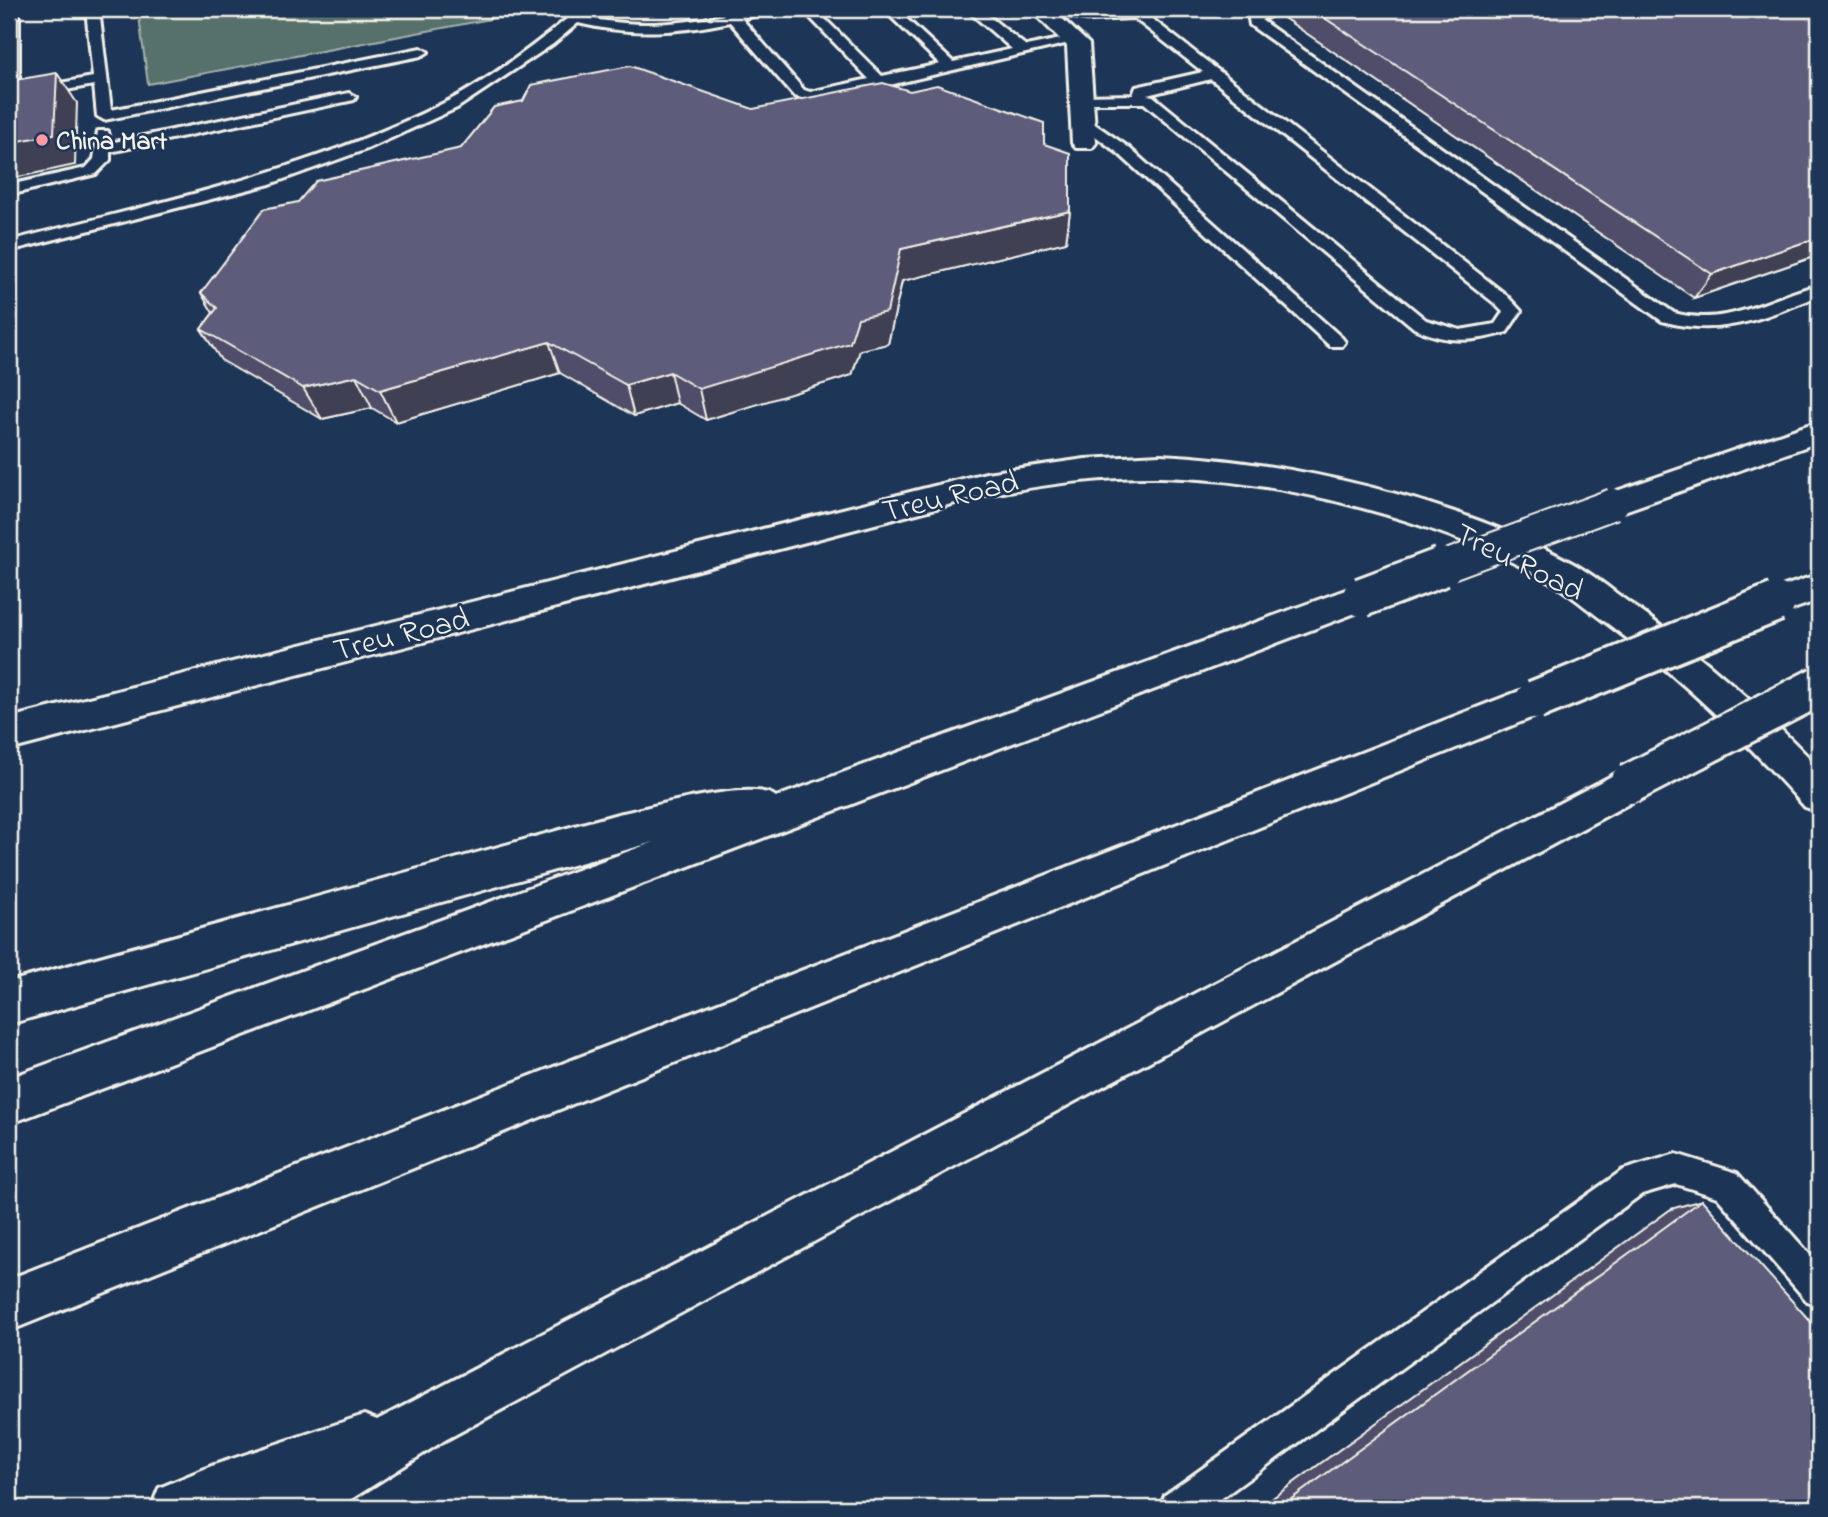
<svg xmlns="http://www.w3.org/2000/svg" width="1828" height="1517" font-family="'Indie Flower',sans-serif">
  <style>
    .green { fill: #56706c; stroke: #a5b0aa; stroke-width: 2 }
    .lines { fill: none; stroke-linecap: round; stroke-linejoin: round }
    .lane-casing { stroke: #f4f1e8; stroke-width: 6 }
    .street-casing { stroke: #f4f1e8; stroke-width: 6 }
    .secondary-casing { stroke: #f4f1e8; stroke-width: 6 }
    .highway-casing { stroke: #f4f1e8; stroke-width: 6 }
    .lane { fill: #1d3557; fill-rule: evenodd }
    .street { fill: #1d3557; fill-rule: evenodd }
    .secondary { fill: #1d3557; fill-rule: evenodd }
    .highway { fill: #1d3557; fill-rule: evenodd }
    .highway-bridge-far1-casing { stroke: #f4f1e8; stroke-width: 34; stroke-linecap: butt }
    .highway-bridge-casing { stroke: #f4f1e8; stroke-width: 44; stroke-linecap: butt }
    .highway-bridge-far1 { stroke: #1d3557; stroke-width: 30 }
    .highway-bridge { stroke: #1d3557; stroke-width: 38 }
    .wall { fill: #504e69; stroke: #f4f1e8; stroke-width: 2 }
    .shaded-wall { fill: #414055; stroke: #f4f1e8; stroke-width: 2 }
    .building { fill: #5d5b7a; stroke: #f4f1e8; stroke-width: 2 }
    .poi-dot { fill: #ff9aa2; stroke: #1d3557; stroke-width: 2.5 }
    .labels { text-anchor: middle; stroke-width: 5; stroke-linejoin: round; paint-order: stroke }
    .far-poi-label { font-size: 26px; font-weight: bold; fill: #f4f1e8; stroke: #1d3557; text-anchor: start }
    .street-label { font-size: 32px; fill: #f4f1e8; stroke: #1d3557 }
  </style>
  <rect width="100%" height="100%" fill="#1d3557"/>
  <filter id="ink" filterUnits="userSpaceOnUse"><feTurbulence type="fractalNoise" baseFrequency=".0143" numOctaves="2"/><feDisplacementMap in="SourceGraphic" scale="14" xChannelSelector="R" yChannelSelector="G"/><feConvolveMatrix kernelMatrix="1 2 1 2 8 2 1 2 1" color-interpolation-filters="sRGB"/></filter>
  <g filter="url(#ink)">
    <!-- green -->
    <path class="green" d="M138,9H543L148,84Z"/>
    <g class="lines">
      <!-- lane casing -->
      <g class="lane-casing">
        <g id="lane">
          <path d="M9,9H19V81L28,89L93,77L86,9H99L111,110L421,48L428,52L421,56L104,120L97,116L94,85L27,97L11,92Z"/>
          <path d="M579,9H593L585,17C633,28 677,25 724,15L720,9H733L736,12L778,9L742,19L804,90L810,92L869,79L802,9H815L882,76L940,64L883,9H896L953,62L1012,49L966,9H980L1026,46L1075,36L1082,40L881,87L810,100L794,96L730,22C677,33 630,36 578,23L553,44L457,108L367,149L270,184L9,251V241C157,203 306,172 444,103C489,81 540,41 579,9Z"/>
          <path d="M1039,9L1142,11L1505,294L1521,311L1507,332C1473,342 1447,344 1414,328L1144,103H1078V97L1083,96L1133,95L1136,87L1203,72L1134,18L1092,20L1046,13ZM1211,79L1493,302L1503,312L1495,324L1460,330L1426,320L1153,96L1147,95Z"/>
          <path d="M1266,9H1286L1261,20L1674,313C1728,328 1769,297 1819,285V296C1763,317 1723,338 1662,321L1250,25L1248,13Z"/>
          <path d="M349,93L356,97L354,100L110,152V160L96,174L9,195V185L86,168L94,159L98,131H108L110,143Z"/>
          <path d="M1083,116L1128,147L1342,338L1345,342L1342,346H1330L1118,153L1078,123L1076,120Z"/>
          <path d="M1676,1154L1737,1173L1819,1265V1305L1807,1301L1717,1197L1676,1184L1642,1194L1208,1508H1160L1165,1495L1623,1170Z"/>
        </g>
      </g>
      <!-- street casing -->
      <g class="street-casing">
        <path id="street" d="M1030,9H1052L1089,44L1096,143L1092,148H1076L1072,143L1067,46Z"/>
      </g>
      <!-- secondary casing -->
      <g class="secondary-casing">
        <path id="secondary" d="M1160,455C1290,461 1458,500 1572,563C1592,574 1610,589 1628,602C1697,651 1761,707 1819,768V812L1805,807C1745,739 1680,677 1607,623C1587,609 1568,592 1547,580C1441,521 1281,479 1160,477C1101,476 1043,485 986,495L9,750V718L986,473L1085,459Z"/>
      </g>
      <!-- highway casing -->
      <g class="highway-casing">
        <g id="highway">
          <path d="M1819,421V442L1613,515L1602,512L1597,504L1602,496Z"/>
          <path d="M1819,574V600L1776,615L1764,611L1759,602L1764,593Z"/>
          <path d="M1362,584L1374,588L1379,597L1374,606L9,1124V1078L654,842L9,1024V982L618,814C649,808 754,778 776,797Z"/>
          <path d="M1535,685L1548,689L1554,700L1548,711L9,1331V1279Z"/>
          <path d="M1629,767L1643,772L1649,784L1643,796L445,1440L337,1508H258L259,1506L151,1508L159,1488L214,1465L364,1415L377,1420Z"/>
        </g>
      </g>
      <!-- lane -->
      <use href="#lane" class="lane"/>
      <!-- street -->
      <use href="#street" class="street"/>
      <!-- secondary -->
      <use href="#secondary" class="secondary"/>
      <!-- highway -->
      <use href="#highway" class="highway"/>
      <!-- highway-bridge-far1 casing -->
      <g class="highway-bridge-far1-casing">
        <path id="highway-bridge-far1" d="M1437,569L1613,504"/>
      </g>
      <!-- highway-bridge casing -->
      <g class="highway-bridge-casing">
        <g id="highway-bridge">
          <path d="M1362,597L1442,567"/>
          <path d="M1535,700L1776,602"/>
          <path d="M1629,784L1819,686"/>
        </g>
      </g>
      <!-- highway-bridge-far1 -->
      <use href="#highway-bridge-far1" class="highway-bridge-far1"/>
      <!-- highway-bridge -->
      <use href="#highway-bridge" class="highway-bridge"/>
    </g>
    <!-- wall -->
    <g class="wall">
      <path d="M1286,9H1819V255L1694,298L1284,18Z"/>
      <path d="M753,109L1044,144L1070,211L1066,242L902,281L888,344L860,350L852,375L706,420L677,403L634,416L560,373L396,422L372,408L322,419L221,360L201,329L213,313L201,293L298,202Z"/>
      <path d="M1702,1200L1819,1508H1259L1671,1209Z"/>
    </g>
    <!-- shaded-wall -->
    <g class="shaded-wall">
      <path d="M57,73L77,103L75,165L9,179V143Z"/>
      <path d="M1070,211L1066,242L902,281L888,344L860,350L852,375L706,420L699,389L858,318L901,249Z"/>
      <path d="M1819,237V255L1694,298L1712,274Z"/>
      <path d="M549,342L560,373L396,422L380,390Z"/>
      <path d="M670,372L677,403L634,416L626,385Z"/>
      <path d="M356,376L372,408L322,419L303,388Z"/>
    </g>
    <!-- building -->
    <g class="building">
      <path d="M1311,9H1819V237L1712,274Z"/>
      <path d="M630,66L753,109L883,83L910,91L937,85L1044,123V144L1070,153V211L901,249L887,312L858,318L850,343L699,389L670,372L626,385L549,342L380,390L356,376L303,388L201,329L217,308L201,293L264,209L298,202L316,181L461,148L494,107L523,101L531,85Z"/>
      <path d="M57,73L54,134L9,143V81Z"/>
      <path d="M1702,1200L1819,1331V1508H1279Z"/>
    </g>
  </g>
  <!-- markers -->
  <circle class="poi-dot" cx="42" cy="140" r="7"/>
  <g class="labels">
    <!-- far-poi labels -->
    <g class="far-poi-label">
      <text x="56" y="149">China Mart</text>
    </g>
    <!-- street labels -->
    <g class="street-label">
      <text transform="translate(950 495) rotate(-13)" y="11">Treu Road</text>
      <text transform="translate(1520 561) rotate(26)" y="11">Treu Road</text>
      <text transform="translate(401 633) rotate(-14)" y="11">Treu Road</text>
    </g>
  </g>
  <!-- margin -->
  <rect width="1828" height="1517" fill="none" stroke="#1d3557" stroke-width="35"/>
  <rect x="18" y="18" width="1793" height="1482" fill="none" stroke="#f4f1e8" stroke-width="2.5" filter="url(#ink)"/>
</svg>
